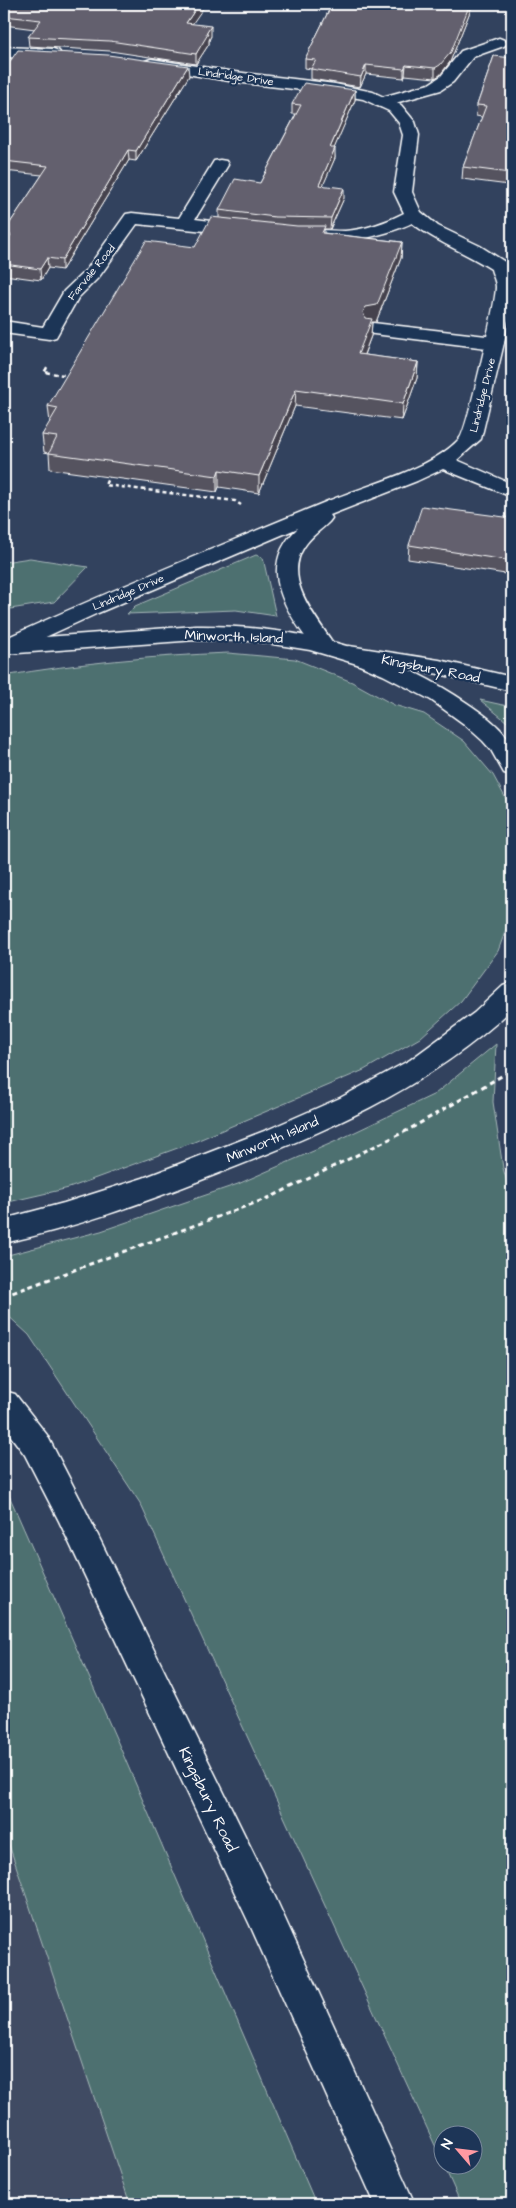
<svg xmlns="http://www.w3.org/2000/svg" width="516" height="2208" font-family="'Architects Daughter',sans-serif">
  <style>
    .built { fill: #414b63 }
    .green { fill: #4d6f70; stroke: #a6b7b8 }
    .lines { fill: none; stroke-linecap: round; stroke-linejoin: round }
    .lane-casing { stroke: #fff; stroke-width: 3 }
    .street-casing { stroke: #fff; stroke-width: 3 }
    .primary-casing { stroke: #fff; stroke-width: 3 }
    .highway-casing { stroke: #fff; stroke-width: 3 }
    .path-far2 { stroke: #fff; stroke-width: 2; stroke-dasharray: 3 2.5; stroke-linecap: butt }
    .path-far1 { stroke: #fff; stroke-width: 2.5; stroke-dasharray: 4 3; stroke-linecap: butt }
    .path { stroke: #fff; stroke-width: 3; stroke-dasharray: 5 4; stroke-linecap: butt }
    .lane { fill: #1d3557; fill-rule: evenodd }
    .street { fill: #1d3557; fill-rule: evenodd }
    .primary { fill: #1d3557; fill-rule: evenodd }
    .highway { fill: #1d3557; fill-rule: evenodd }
    .wall { fill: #55535f; stroke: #fff }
    .shaded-wall { fill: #45434d; stroke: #fff }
    .building { fill: #63606e; stroke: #fff }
    .labels { text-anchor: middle; stroke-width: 4.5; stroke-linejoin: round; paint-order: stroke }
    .far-street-label { font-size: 11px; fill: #fff; stroke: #1d3557 }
    .street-label { font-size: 14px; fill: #fff; stroke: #1d3557 }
    .near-street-label { font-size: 16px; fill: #fff; stroke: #1d3557 }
  </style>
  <rect width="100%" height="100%" fill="#32425e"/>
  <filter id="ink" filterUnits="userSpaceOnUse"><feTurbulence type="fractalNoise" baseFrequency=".02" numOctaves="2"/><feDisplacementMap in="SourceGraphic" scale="10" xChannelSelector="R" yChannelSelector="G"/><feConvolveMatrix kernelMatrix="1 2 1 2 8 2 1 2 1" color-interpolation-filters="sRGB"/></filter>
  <g filter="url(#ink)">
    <!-- built -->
    <path class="built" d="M4,1758L165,2204H4Z"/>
    <!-- green -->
    <g class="green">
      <path d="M256,555L263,558L276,616L236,610L127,614L135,606Z"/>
      <path d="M30,558L88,567L54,602L4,610V562Z"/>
      <path d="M228,653L295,659L352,682L394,705L424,714L464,741L493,775L512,810V913L498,951L461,1001L420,1038L364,1070L194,1142L69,1188L4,1203V676C78,663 153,656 228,653Z"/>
      <path d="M480,700L512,707V726Z"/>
      <path d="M496,1044L493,1102L503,1168L512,1199V2204H461L444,2166H474V2136H444V2165L140,1503L29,1335L4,1312V1256L101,1231L238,1184L334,1142L435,1094Z"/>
      <path d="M4,1484L119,1745L316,2204H130L4,1830Z"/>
    </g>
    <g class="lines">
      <!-- lane casing -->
      <g class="lane-casing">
        <g id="lane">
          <path d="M499,38L504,40L507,43L504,46L473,57L453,82L441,90L381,107L375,105L373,102L375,99L429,84L441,76L461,51Z"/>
          <path d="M373,323L495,337L502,339L504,343L502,347L495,349L366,333L364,329L366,325Z"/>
        </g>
      </g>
      <!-- street casing -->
      <g class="street-casing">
        <g id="street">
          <path d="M4,47L53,49L59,51L61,54L59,57L53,59L4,57Z"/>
          <path d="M151,59L235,72L335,84L373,92L401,105L415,122L419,135L412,192L421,212L438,226L480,246L505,262L512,280V297L504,343L481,439L457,460L512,484V497L443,469L417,481L330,515L332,518L329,522C321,530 310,537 304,547C282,581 318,619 335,646L332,651L324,653L316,651C288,614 254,568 298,528L98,613L15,651L4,652V639C111,590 219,546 328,501C367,485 433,469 460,438C467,430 496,302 496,287C496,281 492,274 491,269C465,252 436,242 412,223C385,236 335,247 306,240L303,236L306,232C318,229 332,231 345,231C364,230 387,222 404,213L394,192L403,135L399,123L389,111L363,99L335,94L235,82L145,67L143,64L145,61Z"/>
          <path d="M220,160L226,161L228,165L195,219L250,226L253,230L250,234L244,235L137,224L99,277L78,298L56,337L49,339L4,333V321L43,327L64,291L87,269L126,214L132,213L179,218L214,161Z"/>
        </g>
      </g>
      <!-- primary casing -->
      <g class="primary-casing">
        <path id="primary" d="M349,646L439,660L512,677V691L439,674L341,658L338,653L341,648Z"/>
      </g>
      <!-- highway casing -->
      <g class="highway-casing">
        <g id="highway">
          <path d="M196,626C293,625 386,648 467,703C482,713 504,728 511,745C515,752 512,766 512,775L504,773L491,750L483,741L464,724L431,700L383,675L357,664L310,650L254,641L196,640L4,654V640Z"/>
          <path d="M512,983V1009C427,1090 318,1135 209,1177C143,1203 74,1228 4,1243V1219L64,1203L143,1178L267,1130L340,1098L410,1060L474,1013L503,986Z"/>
          <path d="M4,1391L15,1394L47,1435L81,1501L276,1899L415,2204H375L250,1925L59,1521L25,1455L4,1427Z"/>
        </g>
      </g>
      <!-- path-far2 -->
      <path class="path-far2" d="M46,369L47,367"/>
      <!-- path-far1 -->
      <g class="path-far1">
        <path d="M47,368L44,372L70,376"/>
        <path d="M110,474L105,485L235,501L241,505"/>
      </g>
      <!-- path -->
      <path class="path" d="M4,1296L271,1197L408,1130L512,1070"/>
      <!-- lane -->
      <use href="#lane" class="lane"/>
      <!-- street -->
      <use href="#street" class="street"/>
      <!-- primary -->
      <use href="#primary" class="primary"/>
      <!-- highway -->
      <use href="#highway" class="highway"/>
    </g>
    <!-- wall -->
    <g class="wall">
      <path d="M4,4L192,24L211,36L209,40V44L196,64L110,51L29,46L28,37L35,29L4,25Z"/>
      <path d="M332,4H473L450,62L440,75L435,78L405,75L404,78L366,74L360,87L311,79V69L305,68V59Z"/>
      <path d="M494,56L512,175L509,185L462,179L463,167L482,117L476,116L477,105Z"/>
      <path d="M4,70L189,76L136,161L129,160L62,270L48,268L41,280L4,275V232L42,175L4,171Z"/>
      <path d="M355,90V100L334,148L335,158L323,185L344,198L330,229H324V233L402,242L401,258L376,322H372L371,336L364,355L418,362L417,378L402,420L295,406L259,493L219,487L217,492L50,469L49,453L44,452L42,435L50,423L48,406L195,247L219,218V210L260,183L296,114H292V104Z"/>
      <path d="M512,518V575L408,559L409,545Z"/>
    </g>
    <!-- shaded-wall -->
    <g class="shaded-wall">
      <path d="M199,4H206L186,33V23Z"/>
      <path d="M470,4H473L450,62L440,75L435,78V68Z"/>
      <path d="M211,26V36L209,40V44L196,64V54L206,34Z"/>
      <path d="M366,65V74L360,87L361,77Z"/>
      <path d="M406,65L405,75L404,78V69Z"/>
      <path d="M188,66L189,76L136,161V151Z"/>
      <path d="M355,90V100L330,158V148Z"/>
      <path d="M335,148V158L319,195V185Z"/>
      <path d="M128,150L129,160L62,270V260Z"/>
      <path d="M512,167V175L509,185L510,173Z"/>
      <path d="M344,188V198L330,229L331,218Z"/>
      <path d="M402,242L401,258L376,322H372L371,336L358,370V354L365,323L363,312Z"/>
      <path d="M47,258L48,268L41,280L40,269Z"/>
      <path d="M418,362L417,378L402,420L403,404Z"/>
      <path d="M296,389L295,406L259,493V476Z"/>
      <path d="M219,470V487L217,492V476Z"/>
    </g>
    <!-- building -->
    <g class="building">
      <path d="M4,4H199L186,23L211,26L206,34H208L196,54L110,41L28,37L41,20L4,16Z"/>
      <path d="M332,4H470L451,52L440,65L435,68L406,65L404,69L366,65L361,77L311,69L316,60L305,59Z"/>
      <path d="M18,50L108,55L188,66L136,151L128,150L62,260L47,258L40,269L4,264V245L11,235L4,234V232L48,166L4,161V70Z"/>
      <path d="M494,56L512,58V167L510,173L463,167L486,106L477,105Z"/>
      <path d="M304,83L355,90L330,148H335L319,185L344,188L331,218L275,217L219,210L235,179L260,183L301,105L292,104Z"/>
      <path d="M211,217L297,226H325L322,233L402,242L377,305L366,307L363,312L365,318L372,319L358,354L418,362L403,404L296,389L259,476L219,470L217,476L49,453L57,437L42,435L58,408L48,406L146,241L195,247Z"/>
      <path d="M422,506L512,518V561L409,545Z"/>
    </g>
  </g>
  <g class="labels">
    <!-- far-street labels -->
    <g class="far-street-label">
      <text transform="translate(236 76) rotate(8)" y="4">Lindridge Drive</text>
      <text transform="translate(91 272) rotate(-51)" y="4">Farvale Road</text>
      <text transform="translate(482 395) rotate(-76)" y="4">Lindridge Drive</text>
      <text transform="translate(128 592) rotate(-23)" y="4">Lindridge Drive</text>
    </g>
    <!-- street labels -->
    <g class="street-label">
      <text transform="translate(234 636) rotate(2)" y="5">Minworth Island</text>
      <text transform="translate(431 668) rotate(11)" y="5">Kingsbury Road</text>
      <text transform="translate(272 1139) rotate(-23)" y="5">Minworth Island</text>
    </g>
    <!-- near-street labels -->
    <g class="near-street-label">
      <text transform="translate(209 1799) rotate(64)" y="6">Kingsbury Road</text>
    </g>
  </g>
  <!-- margin -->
  <rect width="516" height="2208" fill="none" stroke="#1d3557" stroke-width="20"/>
  <rect x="10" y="10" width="496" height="2188" fill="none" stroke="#fff" stroke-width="2" filter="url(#ink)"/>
  <!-- north arrow -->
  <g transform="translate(458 2150) rotate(298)"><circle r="24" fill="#1d3557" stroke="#77869a"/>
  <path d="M0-4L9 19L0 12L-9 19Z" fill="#ff9aa2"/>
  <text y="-8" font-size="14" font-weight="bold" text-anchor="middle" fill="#ffffff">N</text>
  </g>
</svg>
